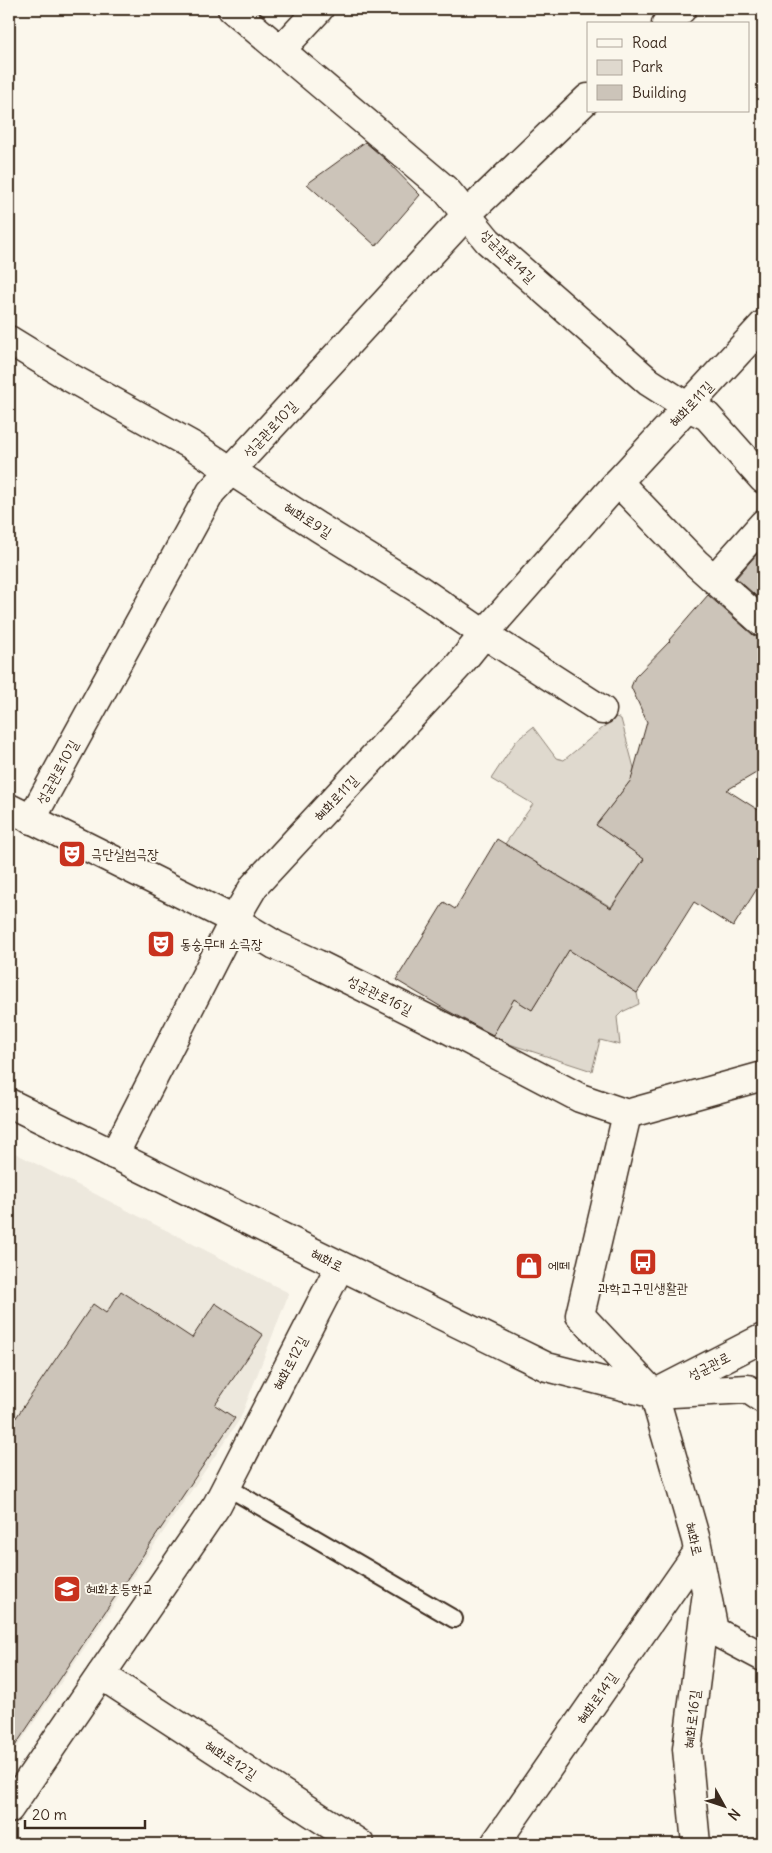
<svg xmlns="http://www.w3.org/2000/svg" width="772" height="1853" font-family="Delius,'Poor Story',sans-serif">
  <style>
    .built { fill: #ede8dd }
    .green { fill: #dfd9ce; stroke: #8d8276 }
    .building { fill: #ccc4b9; stroke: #3b2a1e }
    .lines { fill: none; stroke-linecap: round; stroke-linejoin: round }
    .service-casing { stroke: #3b2a1e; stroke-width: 20 }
    .minor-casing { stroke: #3b2a1e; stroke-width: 31 }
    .tertiary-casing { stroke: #3b2a1e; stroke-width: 31 }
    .service { stroke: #fbf7ec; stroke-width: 16 }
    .minor { stroke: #fbf7ec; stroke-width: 28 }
    .tertiary { stroke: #fbf7ec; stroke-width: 28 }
    .labels { text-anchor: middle; stroke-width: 4; stroke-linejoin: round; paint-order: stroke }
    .street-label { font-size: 14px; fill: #3b2a1e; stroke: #fbf7ec }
    .poi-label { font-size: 14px; fill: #3b2a1e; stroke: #fbf7ec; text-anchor: start }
  </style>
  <rect width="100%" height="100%" fill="#fbf7ec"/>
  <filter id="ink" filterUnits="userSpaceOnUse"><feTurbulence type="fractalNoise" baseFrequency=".02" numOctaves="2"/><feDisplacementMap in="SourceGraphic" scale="10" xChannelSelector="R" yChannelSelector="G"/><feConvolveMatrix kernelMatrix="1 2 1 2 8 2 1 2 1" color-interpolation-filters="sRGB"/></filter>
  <g filter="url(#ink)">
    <!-- built -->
    <path class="built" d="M9,1150L289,1293L240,1419L9,1759Z"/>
    <!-- green -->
    <g class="green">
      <path d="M616,717L621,719L634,768L631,780L596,825L644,859L611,907L505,844L533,804L491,779L516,741L533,727L556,758L564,760Z"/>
      <path d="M569,950L637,993L639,1004L622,1012L617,1017L620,1045L600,1040L592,1071L491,1038L514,999L532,1010Z"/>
    </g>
    <!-- building -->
    <g class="building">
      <path d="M365,142L385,159L420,195L376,246L307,184Z"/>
      <path d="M763,547V602L736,578Z"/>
      <path d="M708,595L753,635L763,638V769L727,790L763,813V879L733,927L694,902L637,993L569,950L532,1010L514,999L493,1035L448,1011L396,980L444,902L455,909L497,839L611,908L644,859L596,825L631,780L647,722L631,687L635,677L670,641L669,640Z"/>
      <path d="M121,1291L192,1338L215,1303L263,1335L215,1405L235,1418L9,1755V1428L93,1304L106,1313Z"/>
    </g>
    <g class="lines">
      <!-- service casing -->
      <g class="service-casing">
        <path id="service" d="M227,1487L454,1619"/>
      </g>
      <!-- minor casing -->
      <g class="minor-casing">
        <g id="minor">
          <path d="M232,9L447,191L488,241L649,382L688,407L707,416L763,479"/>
          <path d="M666,24L682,9"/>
          <path d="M281,50L319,9"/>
          <path d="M9,340L71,378L193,446L318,527L417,588L484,634L602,710"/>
          <path d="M618,482L696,563L763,623"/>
          <path d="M714,579L763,524"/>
          <path d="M9,808L234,920L275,945L317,964L444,1027L580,1098L627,1114L763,1076"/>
          <path d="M31,820L211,492L467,214L588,98"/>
          <path d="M627,1114L580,1315L654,1394L748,1389L763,1399"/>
          <path d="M114,1155L234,920L254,886L459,665L484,634L618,482L763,325"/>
          <path d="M101,1675L360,1844"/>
          <path d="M9,1809L217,1505L340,1266"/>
          <path d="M495,1844L698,1552"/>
          <path d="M696,1844L687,1749L706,1600"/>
        </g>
      </g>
      <!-- tertiary casing -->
      <g class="tertiary-casing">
        <g id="tertiary">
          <path d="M9,1103L547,1367L654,1394"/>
          <path d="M654,1394L696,1540L714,1631L763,1657"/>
          <path d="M654,1394L763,1338"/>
        </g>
      </g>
      <!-- service -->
      <use href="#service" class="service"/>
      <!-- minor -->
      <use href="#minor" class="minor"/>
      <!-- tertiary -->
      <use href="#tertiary" class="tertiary"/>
    </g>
  </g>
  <!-- icons -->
  <defs>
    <g id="theatre-square" transform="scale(1.4375)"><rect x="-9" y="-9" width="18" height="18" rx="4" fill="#c8321e" stroke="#fbf7ec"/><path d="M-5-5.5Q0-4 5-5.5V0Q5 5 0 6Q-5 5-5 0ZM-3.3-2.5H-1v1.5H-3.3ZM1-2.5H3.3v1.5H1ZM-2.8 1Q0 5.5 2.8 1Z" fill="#fff"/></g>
    <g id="bus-square" transform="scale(1.4375)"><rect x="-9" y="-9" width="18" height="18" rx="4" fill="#c8321e" stroke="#fbf7ec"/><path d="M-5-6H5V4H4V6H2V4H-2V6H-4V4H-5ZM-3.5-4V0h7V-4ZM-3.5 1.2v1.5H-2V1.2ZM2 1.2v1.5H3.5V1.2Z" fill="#fff"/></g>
    <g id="shop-square" transform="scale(1.4375)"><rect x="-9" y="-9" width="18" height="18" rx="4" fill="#c8321e" stroke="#fbf7ec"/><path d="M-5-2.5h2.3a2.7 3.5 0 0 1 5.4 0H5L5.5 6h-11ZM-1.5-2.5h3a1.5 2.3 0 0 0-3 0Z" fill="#fff"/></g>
    <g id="school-square" transform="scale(1.4375)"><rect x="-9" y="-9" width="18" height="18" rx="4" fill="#c8321e" stroke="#fbf7ec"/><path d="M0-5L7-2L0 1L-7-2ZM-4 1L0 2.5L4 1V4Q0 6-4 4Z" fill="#fff"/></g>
  </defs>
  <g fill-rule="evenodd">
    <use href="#theatre-square" x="72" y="854"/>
    <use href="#theatre-square" x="161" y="944"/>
    <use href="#bus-square" x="643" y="1262"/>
    <use href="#shop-square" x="529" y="1266"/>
    <use href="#school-square" x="67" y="1589"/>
  </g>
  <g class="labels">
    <!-- street labels -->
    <g class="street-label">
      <text transform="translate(508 256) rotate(44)" y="5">성균관로14길</text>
      <text transform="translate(691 404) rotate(-47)" y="5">혜화로11길</text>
      <text transform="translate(270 429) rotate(-47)" y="5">성균관로10길</text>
      <text transform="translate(308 520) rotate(32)" y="5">혜화로9길</text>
      <text transform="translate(57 772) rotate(-61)" y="5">성균관로10길</text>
      <text transform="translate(336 798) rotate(-47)" y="5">혜화로11길</text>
      <text transform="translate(380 995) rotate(27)" y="5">성균관로16길</text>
      <text transform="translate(327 1260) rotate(26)" y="5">혜화로</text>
      <text transform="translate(290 1363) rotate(-63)" y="5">혜화로12길</text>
      <text transform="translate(709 1366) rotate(-27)" y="5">성균관로</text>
      <text transform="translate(694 1539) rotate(76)" y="5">혜화로</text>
      <text transform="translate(597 1698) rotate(-55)" y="5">혜화로14길</text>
      <text transform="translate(692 1719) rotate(-84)" y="5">혜화로16길</text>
      <text transform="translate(231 1760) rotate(33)" y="5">혜화로12길</text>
    </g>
    <!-- poi labels -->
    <g class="poi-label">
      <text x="91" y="859">극단실험극장</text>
      <text x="180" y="949">동숭무대 소극장</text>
      <text x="548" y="1271">에떼</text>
      <text x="643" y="1293" text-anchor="middle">과학고구민생활관</text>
      <text x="86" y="1594">혜화초등학교</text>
    </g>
  </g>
  <!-- margin -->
  <rect width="772" height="1853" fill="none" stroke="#fbf7ec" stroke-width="30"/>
  <rect x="15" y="15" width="742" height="1823" fill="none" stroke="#3b2a1e" stroke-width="2" filter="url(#ink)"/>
  <!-- legend -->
  <rect x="587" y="22" width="162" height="90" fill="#fbf7ec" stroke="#aea59a"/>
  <rect x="597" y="39" width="25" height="8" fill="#fbf7ec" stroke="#aea59a"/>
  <text x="632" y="48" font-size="15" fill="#3b2a1e">Road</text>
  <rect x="597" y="60" width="25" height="15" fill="#dfd9ce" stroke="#aea59a"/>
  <text x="632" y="72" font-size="15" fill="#3b2a1e">Park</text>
  <rect x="597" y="85" width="25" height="15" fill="#ccc4b9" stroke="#aea59a"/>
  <text x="632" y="98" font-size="15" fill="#3b2a1e">Building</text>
  <!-- north arrow -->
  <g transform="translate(724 1806) rotate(130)" stroke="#fbf7ec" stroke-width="4" paint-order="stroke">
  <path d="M0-4L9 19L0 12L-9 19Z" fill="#3b2a1e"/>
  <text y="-8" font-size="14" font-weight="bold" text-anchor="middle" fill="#3b2a1e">N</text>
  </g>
  <!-- scale -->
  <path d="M25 1820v8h120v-8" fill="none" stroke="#3b2a1e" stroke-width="2.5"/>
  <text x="32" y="1820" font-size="15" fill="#3b2a1e" stroke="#fbf7ec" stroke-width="4" paint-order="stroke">20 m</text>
</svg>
